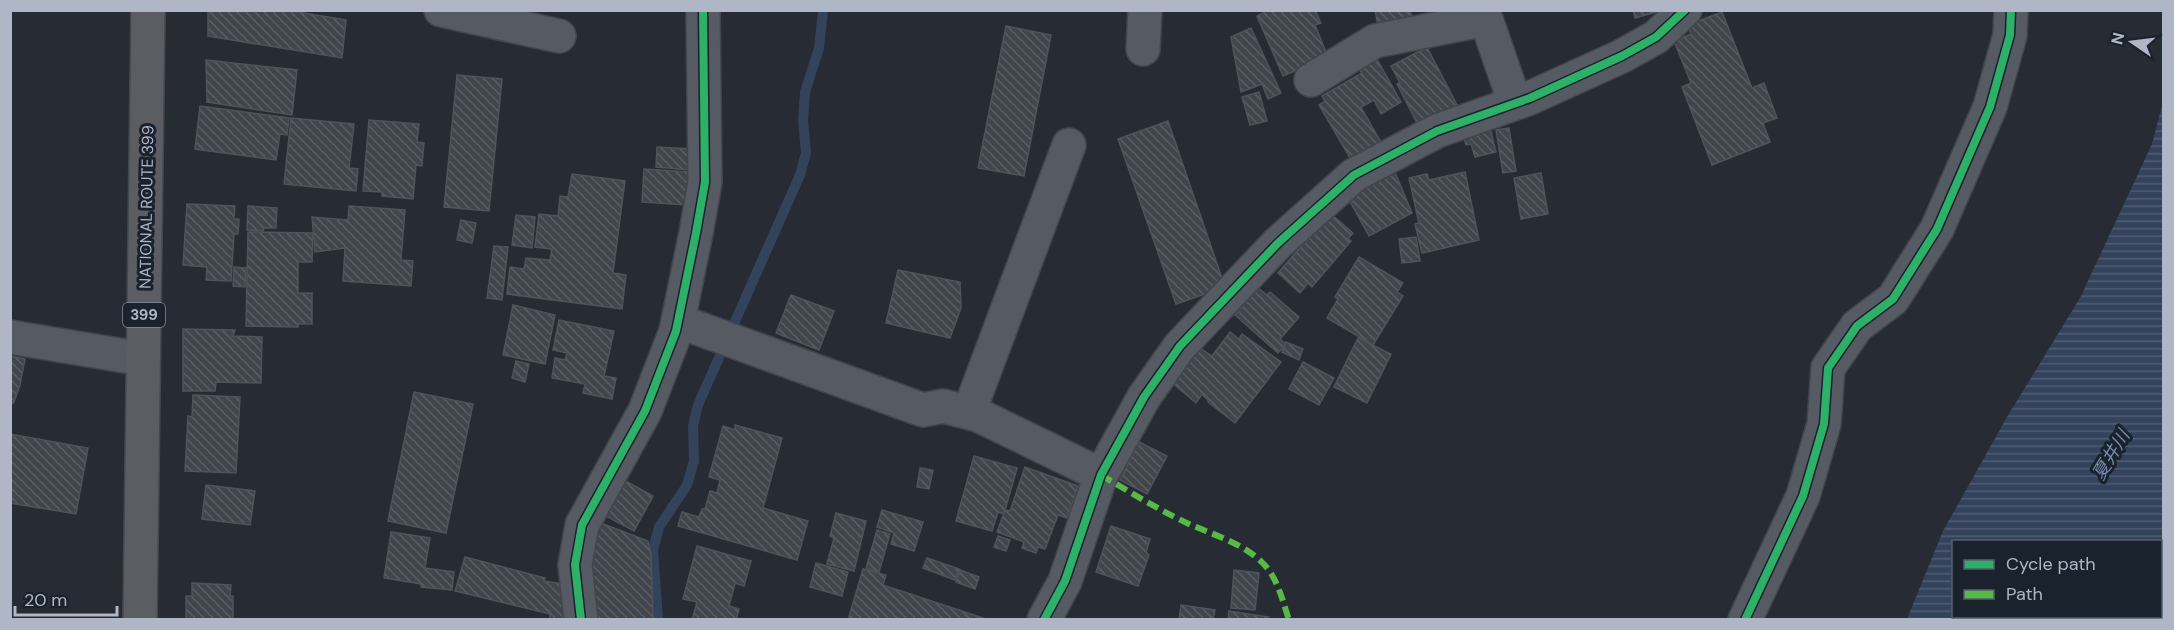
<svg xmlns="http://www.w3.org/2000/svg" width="2174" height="630" font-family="'DM Sans','Noto Sans JP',sans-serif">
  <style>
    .water { fill: url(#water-rules) }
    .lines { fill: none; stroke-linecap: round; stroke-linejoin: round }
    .stream { stroke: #34435c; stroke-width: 10 }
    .building { fill: url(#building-back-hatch); stroke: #4e535c; stroke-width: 1.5 }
    .minor-casing { stroke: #42464c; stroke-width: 36 }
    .highway-casing { stroke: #43474f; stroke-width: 36 }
    .minor { stroke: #565a62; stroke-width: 33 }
    .highway { stroke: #5b5d62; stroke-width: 33 }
    .quiet { stroke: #58b947; stroke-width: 6; stroke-dasharray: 12 6; stroke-linecap: butt }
    .cycleway-casing { stroke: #1a222e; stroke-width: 11 }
    .cycleway { stroke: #2db169; stroke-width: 8 }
    .labels { text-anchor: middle; stroke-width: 6; stroke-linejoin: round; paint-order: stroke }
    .shield { fill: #1a222e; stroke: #828a98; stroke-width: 1.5 }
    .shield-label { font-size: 15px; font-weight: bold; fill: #afb7c6 }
    .street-label { font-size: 16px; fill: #afb7c6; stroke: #1a222e }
    .water-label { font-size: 18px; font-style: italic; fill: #778dae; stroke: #1a222e }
  </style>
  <defs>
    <pattern id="water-rules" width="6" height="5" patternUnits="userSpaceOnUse" patternTransform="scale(1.5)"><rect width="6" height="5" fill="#34435c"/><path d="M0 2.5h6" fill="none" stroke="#4f5c72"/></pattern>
    <pattern id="building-back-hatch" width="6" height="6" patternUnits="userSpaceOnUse" patternTransform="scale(1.5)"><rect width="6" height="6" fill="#41454c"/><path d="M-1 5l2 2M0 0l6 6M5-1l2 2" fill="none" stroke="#5a5e64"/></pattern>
  </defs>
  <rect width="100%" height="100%" fill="#272b33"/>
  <!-- water -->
  <path class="water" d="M2163,102V593L2161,599L2160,542H1954V616L2152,617L2151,619H1907L1943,531L2007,417L2080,298L2152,144Z"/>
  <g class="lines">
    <!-- stream -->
    <path class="stream" d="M658,620L653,550L659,527L687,485L694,461L693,426L698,405L800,175L806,153L803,120L805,92L819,48L823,10"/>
  </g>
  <!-- building -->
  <g class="building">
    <path d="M208,10H285L346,20L342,58L208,36Z"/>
    <path d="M1269,10H1315L1321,23L1315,25L1328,57L1283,76L1257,16Z"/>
    <path d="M1375,10H1410L1413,21L1378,26Z"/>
    <path d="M1633,10H1655L1656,12L1635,18Z"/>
    <path d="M1722,12L1752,88L1764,83L1777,118L1763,123L1770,142L1712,165L1682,87L1691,83L1674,41L1691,34L1688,25Z"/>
    <path d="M1006,26L1051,35L1024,176L978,168Z"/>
    <path d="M1251,28L1281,93L1268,99L1262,84L1241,92L1231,37Z"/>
    <path d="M1427,47L1457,105L1418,125L1397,84L1400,83L1391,66Z"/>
    <path d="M1377,59L1401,102L1381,114L1374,100L1361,107L1383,146L1353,163L1319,105L1325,101L1322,96L1362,73L1359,69Z"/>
    <path d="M206,60L297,70L292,115L207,102Z"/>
    <path d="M457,75L502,79L489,211L444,207Z"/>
    <path d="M1259,92L1267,121L1250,125L1242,97Z"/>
    <path d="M200,106L289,118L287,135L280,134L276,160L195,149Z"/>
    <path d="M291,118L354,124L349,168L358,169L356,191L284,184Z"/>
    <path d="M369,120L419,124L417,142L424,143L422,166L416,165L413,199L382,196V192L363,191Z"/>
    <path d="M1168,121L1225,287L1176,304L1118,139Z"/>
    <path d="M1489,124L1496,152L1475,157L1471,144L1466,145L1462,131Z"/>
    <path d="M1509,128L1516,171L1503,173L1496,130Z"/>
    <path d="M657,147L692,149L690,170L656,167Z"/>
    <path d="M644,169L689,172L687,205L642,202Z"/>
    <path d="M1394,170L1412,213L1369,236L1347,196Z"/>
    <path d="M1465,172L1479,240L1422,253L1415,224L1419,223L1409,178L1427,174L1429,180Z"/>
    <path d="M1541,173L1548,214L1521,219L1514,178Z"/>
    <path d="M572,174L625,181L613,273L626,275L622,309L507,294L510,267L524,269L526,258L550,260L552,249L535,247L539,214L558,216L560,196L568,197Z"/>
    <path d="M187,204L235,206L234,219H239L238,234H234L231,281L206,280L207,267L183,265Z"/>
    <path d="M248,206L277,208L276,228H264L263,231L247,230Z"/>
    <path d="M349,206L405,210L401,260L413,261L411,286L343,281L345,248L315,252L312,217L348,220Z"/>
    <path d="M1330,213L1353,233L1348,239L1351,241L1312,287L1308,283L1300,293L1278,273Z"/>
    <path d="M516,215L535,217L532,248L512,245Z"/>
    <path d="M461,220L476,223L472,243L457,240Z"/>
    <path d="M248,232L313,233L312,262H298V293H312V324H298V327L246,326Z"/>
    <path d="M1416,237L1420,261L1402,263L1399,239Z"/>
    <path d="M494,246L508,247L502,300L487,298Z"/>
    <path d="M1359,257L1403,283L1397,292L1403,296L1373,345L1327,318L1338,299L1335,297Z"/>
    <path d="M234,267L246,268L245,287L233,286Z"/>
    <path d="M898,270L960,282L961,308L950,338L886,323Z"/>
    <path d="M1258,288L1267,295L1270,292L1299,317L1280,339L1286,344L1278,353L1235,315Z"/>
    <path d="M791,295L834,311L819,350L776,333Z"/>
    <path d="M513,305L555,315L545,364L503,355Z"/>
    <path d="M559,320L614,331L604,376L616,378L612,399L583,393L585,384L552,378L555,358L565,360L567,353L553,350Z"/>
    <path d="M183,329L235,330L233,336L262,337L261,383L216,382L215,391H183Z"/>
    <path d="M1230,332L1239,339L1242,334L1281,362L1235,423L1208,402V400L1202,394L1196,403L1170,381L1197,346L1212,356Z"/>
    <path d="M1358,338L1391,354L1367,403L1334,387Z"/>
    <path d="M1286,342L1303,349L1299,360L1282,352Z"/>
    <path d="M10,356L25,359L20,385L14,402L10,406Z"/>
    <path d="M516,361L529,364L525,382L512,378Z"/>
    <path d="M1303,362L1334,378L1319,405L1289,389Z"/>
    <path d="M414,392L473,404L446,533L388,521Z"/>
    <path d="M193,395L240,397L236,473L185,471L188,416L192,417Z"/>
    <path d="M735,425L782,438L763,508L808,521L797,560L678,526L682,512L699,517L702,509H705L710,491L717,493L720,480L709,477L723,426L735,430Z"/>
    <path d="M10,434L88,448L76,514L10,503Z"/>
    <path d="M1139,442L1167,456L1147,494L1120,480Z"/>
    <path d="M974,456L1017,468L1004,514L998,512L992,531L956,521Z"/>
    <path d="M1025,467L1078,486L1067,518L1058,515L1045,549L1038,547L1036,553L1022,548L1024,542L997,532L1005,510L1010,511Z"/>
    <path d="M920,468L933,470L929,489L917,487Z"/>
    <path d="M622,479L653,496L634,531L604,515Z"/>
    <path d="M206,485L255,491L250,525L202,519Z"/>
    <path d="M882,510L923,522L914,551L891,544L894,533L877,527Z"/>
    <path d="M836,513L866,521L854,571L827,564L834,538L830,536Z"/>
    <path d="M601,523L648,541L651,555L653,620H593V542Z"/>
    <path d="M1111,526L1150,539L1146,552L1149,555L1138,586L1096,572Z"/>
    <path d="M877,530L890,534L879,572L866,568Z"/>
    <path d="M391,532L430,538L425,568L454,572L452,590L421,587V584L384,578Z"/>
    <path d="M998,536L1010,540L1006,551L994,547Z"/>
    <path d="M697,546L751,561L744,586L735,583L729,606L739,609L736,620H692L697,602L683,599Z"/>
    <path d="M465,557L545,578L544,581L563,584L568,620L550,619V614L455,591Z"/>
    <path d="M927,558L959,569L955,580L923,568Z"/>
    <path d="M816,563L848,572L842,596L810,587Z"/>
    <path d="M863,569L886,575L883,585L989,620H848Z"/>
    <path d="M960,570L979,577L975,589L956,582Z"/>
    <path d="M1234,570L1259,573L1255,610L1231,608Z"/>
    <path d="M192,583L231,585L230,596H233V620H186V596H192Z"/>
    <path d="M1181,605L1215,610L1213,620H1179Z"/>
    <path d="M1229,611L1269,617L1268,620H1228Z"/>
  </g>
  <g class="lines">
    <!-- minor casing -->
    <g class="minor-casing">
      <g id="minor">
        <path d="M441,10L559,36"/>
        <path d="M1143,49L1145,10"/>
        <path d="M1311,80L1375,41L1486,19L1515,103"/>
        <path d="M678,321L923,410L943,406L978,415L1101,475"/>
        <path d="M10,337L143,359"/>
        <path d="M969,412L1069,145"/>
        <path d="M581,620L575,565L582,525L645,411L676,331L696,233L705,182L703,10"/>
        <path d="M1044,620L1065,581L1101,475L1144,397L1180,346L1278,243L1354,175L1437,131L1530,98L1622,56L1656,37L1685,10"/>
        <path d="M1745,620L1803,496L1824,424L1828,368L1857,326L1893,299L1937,229L1990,107L2010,35L2011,10"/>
      </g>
    </g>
    <!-- highway casing -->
    <g class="highway-casing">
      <path id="highway" d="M140,620L148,10"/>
    </g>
    <!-- minor -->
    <use href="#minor" class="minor"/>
    <!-- highway -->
    <use href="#highway" class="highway"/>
    <!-- quiet -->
    <path class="quiet" d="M1101,475C1130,492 1159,510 1189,524C1216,536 1249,545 1268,569C1279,584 1283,602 1289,620"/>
    <!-- cycleway casing -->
    <g class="cycleway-casing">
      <g id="cycleway">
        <path d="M581,620L575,565L582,525L645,411L676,331L696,233L705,182L703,10"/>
        <path d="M1044,620L1065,581L1101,475L1144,397L1180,346L1278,243L1354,175L1437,131L1530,98L1622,56L1656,37L1685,10"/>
        <path d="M1745,620L1803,496L1824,424L1828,368L1857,326L1893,299L1937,229L1990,107L2010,35L2011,10"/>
      </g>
    </g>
    <!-- cycleway -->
    <use href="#cycleway" class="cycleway"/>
  </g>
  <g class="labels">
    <!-- shield labels -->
    <rect class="shield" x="123" y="303" width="42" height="24" rx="4.5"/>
    <g class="shield-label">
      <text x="144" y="320">399</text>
    </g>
    <!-- street labels -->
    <g class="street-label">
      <text transform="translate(146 207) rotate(-89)" y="6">NATIONAL ROUTE 399</text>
    </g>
    <!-- water labels -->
    <g class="water-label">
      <text transform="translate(2111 455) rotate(-59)" y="6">夏井川</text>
    </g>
  </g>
  <!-- border -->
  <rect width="2174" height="630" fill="none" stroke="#afb7c6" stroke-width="24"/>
  <!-- legend -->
  <rect x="1952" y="540" width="210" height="78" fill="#1a222e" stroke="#565e6b" stroke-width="1.5"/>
  <rect x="1964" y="560" width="30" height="9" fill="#2db169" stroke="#565e6b" stroke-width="1.5"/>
  <text x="2006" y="570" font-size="18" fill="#afb7c6">Cycle path</text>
  <rect x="1964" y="590" width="30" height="9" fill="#58b947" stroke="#565e6b" stroke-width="1.5"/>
  <text x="2006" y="600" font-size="18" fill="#afb7c6">Path</text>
  <!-- north arrow -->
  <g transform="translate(2132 42) rotate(284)" stroke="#1a222e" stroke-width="4.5" paint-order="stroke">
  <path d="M0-4.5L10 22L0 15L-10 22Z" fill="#afb7c6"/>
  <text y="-9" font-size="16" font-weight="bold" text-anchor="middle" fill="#afb7c6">N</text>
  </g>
  <!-- scale -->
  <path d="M15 606v9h102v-9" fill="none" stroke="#afb7c6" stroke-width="3"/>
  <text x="24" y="606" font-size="18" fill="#afb7c6" stroke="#1a222e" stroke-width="4.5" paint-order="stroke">20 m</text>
</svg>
